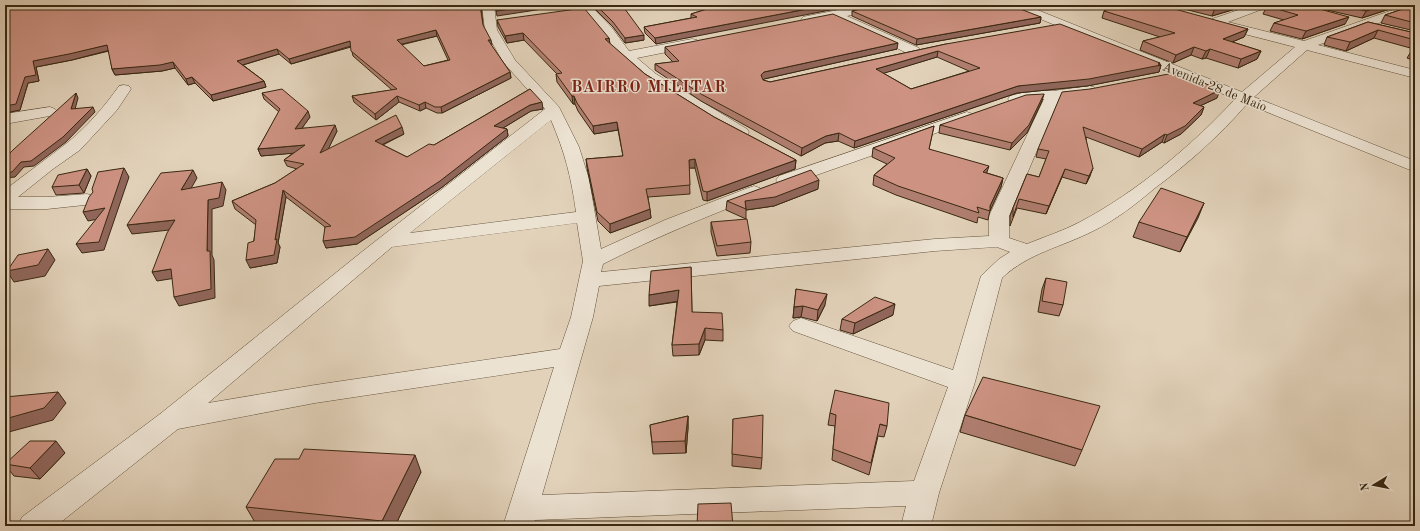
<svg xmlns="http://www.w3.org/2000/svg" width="1420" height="531" font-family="'Old Standard TT',serif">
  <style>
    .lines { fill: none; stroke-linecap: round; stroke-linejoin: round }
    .minor-casing { stroke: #63523b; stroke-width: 1 }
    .minor { fill: #ece2d2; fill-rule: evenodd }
    .wall { fill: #b07e70; stroke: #392811; fill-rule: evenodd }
    .shaded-wall { fill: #90665b; stroke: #392811 }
    .building { fill: #cd9282; stroke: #392811; fill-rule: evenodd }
    .labels { text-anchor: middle; stroke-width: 3; stroke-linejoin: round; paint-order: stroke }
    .far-street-label { font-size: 13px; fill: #392811; stroke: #ece2d2 }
    .far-district-label { font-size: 16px; font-weight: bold; letter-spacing: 1px; fill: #7a1f14; stroke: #ece2d2 }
  </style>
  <rect width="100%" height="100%" fill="#e2d2ba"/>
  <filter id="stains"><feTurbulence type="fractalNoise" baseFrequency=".005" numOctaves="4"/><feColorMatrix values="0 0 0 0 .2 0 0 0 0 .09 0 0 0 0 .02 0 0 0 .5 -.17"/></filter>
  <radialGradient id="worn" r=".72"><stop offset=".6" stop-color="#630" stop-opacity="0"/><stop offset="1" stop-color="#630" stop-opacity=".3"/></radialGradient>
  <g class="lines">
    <!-- minor casing -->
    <g class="minor-casing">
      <g id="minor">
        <path d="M482,5H494L497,30L515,60L559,107L579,147L589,179L601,249L665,220L748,188L754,186L760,188L763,192L760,196C707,216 654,238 603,264L601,272L935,239L989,236V216L1044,99H1030L1015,103L1010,102L1008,99L1010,96L1029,91H1053L1089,86L1094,87L1096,90L1094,93L1059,99L1009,216V238L1027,244C1044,237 1063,231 1080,222C1135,193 1193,145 1235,99L1011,7L1009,5H1025L1242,92L1295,47L1217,27L1210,22L1212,19L1253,5H1270L1268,7L1228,22L1304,41L1407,5H1415V10L1318,45L1415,70V78L1307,50L1254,97L1415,161V172L1247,104C1219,136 1189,163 1155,188C1136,204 1116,220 1093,231C1062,247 1028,253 1002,278L975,382L939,493L931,526H901L906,506L535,520L533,526H503L554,367L315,403L178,429L56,526H18L22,517L160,414L368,247L545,109L503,62L485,30ZM551,120C565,153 571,176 576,212L410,233ZM577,223L583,261L571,317L560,349L315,385L208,403L392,247ZM997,247L1010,252L999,259L981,276L953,370L801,318L793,321L789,326L793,331L948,387L914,481L542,495L593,317L599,286L935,251Z"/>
        <path d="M578,5H590L612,28L629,51L692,39L697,40L698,43L697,46L637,58L656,74L747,129L749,132L747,135L741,137L735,135L646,80L621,59L604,34Z"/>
        <path d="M864,5H888L886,7L847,16L919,48L921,51L919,54H909L834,18L807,24L803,23L801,20L803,17L807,16Z"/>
        <path d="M124,85L129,86L131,89L117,110L80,150L53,169L18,197H47L87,194L94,196L96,200L94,204L47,209H5V190C25,174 47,159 67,143C86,128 105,106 119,86Z"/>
        <path d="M50,107L55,109L58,112L55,115L5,124V114Z"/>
        <path d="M967,112L973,114L975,117L973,120L791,184L785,185L779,184L776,180L779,176Z"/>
      </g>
    </g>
    <!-- minor -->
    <use href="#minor" class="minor"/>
  </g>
  <!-- wall -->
  <g class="wall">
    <path d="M5,5H481L483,26L492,45H491L510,72L511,78L442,113H437L426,108L420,111L399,102L376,120L354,102L352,96L392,90L353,56L351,47L291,64L279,54L243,65L264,81L266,87L213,101L195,83L188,85L175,68L162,71L115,75L112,69L109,51L72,60L36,67L39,81L28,83L20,110L5,113ZM437,36L448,60L424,66L401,45Z"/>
    <path d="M591,5H622L644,40L625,43L613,27Z"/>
    <path d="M720,5L656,44L645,33L644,27L691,18V14Z"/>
    <path d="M1168,5H1242V7L1212,16Z"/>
    <path d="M1305,5H1402L1362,18Z"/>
    <path d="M1415,5V31L1381,23L1385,15Z"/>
    <path d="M1267,6L1345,24L1302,39L1270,31L1274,23L1284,20L1263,14Z"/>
    <path d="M852,11L1041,17L1040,23L916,45L852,16Z"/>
    <path d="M1104,11L1248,29L1244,37L1232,42L1261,51L1257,59L1238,68L1206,58L1202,59L1191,55L1173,63L1140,50L1143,41L1160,37L1102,18Z"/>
    <path d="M497,20L609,38L610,44L645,74L714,117L796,160L795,169L707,201L703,200L695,168H689L690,194L648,197L651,218L610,233L598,221L587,168L586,159L623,156L618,130L594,134L578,111L575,104H573L557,82L556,74H557L524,40L507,43L498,27Z"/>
    <path d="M1368,22L1415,33V61L1407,58L1412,50L1414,49L1374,38L1346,51L1324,45L1327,37Z"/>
    <path d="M946,44L1160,63L1159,64L1161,65L1159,72L1087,86L1017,93L854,148L838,141L825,143L801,156L701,101L655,70V64L673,62L665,54V47L897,49L764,79L763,80L770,82ZM937,57L969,71L911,89L883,73Z"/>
    <path d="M530,89L543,109L531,111L503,128L507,129L508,136L441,188L357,244L326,248L325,227L286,197L278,243L280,247L277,263L250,268L256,225L235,209L232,201L275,183L297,169L287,166L284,160L293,153L261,156L258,149L279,112L264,99L262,93L310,117L302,128L337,131L328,149L404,134L383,145L407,157L434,145Z"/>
    <path d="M1090,89L1217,98L1200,106L1204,107L1201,115L1181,134L1164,143L1162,142L1139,157L1086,137L1090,176L1086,184L1062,177L1046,214L1017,208L1010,226V216L1013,208L1027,174L1039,177L1046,159L1036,157L1038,149Z"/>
    <path d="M1042,101L1027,133L1010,150L939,133L940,125Z"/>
    <path d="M934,126L929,149L987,173L1003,178L1001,187L990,210L988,220L978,217L977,223L896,195L873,185L874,175L887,164L872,157L873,148Z"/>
    <path d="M87,169L91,176L84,193L56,195L52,187Z"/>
    <path d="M818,189L774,206L746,210V219L726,210L727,201Z"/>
    <path d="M1204,203L1180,252L1133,237L1139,222Z"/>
    <path d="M711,222L751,242L750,253L717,256L711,232Z"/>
    <path d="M691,267L692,312L723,330V341L705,340L699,355L673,356L672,345L677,302L649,306Z"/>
    <path d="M1046,278L1063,305L1059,316L1038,312L1042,289Z"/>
    <path d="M796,289L825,305L817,321L801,317L793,318Z"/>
    <path d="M893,315L853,334L840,330L842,319Z"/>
    <path d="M830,413L887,426L884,437L878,436L869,475L832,460L835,426L828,425Z"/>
    <path d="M965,415L1082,450L1075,466L960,432Z"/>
    <path d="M688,416V428L686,453L653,454L650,425Z"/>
    <path d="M733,419L762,458L761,469L732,466Z"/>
    <path d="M65,453L40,479L14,476L5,465V464Z"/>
    <path d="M299,459L421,472L395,526H276L256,524L246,507Z"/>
  </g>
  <!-- shaded-wall -->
  <g class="shaded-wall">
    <path d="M536,5H569L497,16L496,11Z"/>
    <path d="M828,5H856L656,44L655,38Z"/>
    <path d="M1227,5H1242V7L1212,16L1215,8Z"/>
    <path d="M1384,5H1402L1362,18L1366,11Z"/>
    <path d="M1041,17L1040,23L916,45L917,39Z"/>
    <path d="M1349,17L1345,24L1302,39L1306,31Z"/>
    <path d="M1248,29L1244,37L1220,47L1223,39Z"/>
    <path d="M436,30L437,36L398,45L397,40Z"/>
    <path d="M1378,30L1374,38L1346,51L1350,42Z"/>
    <path d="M523,33L524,40L507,43L505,36Z"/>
    <path d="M644,35V40L625,43V38Z"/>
    <path d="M609,38L610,45L605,39Z"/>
    <path d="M488,40H491L492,45L489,46Z"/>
    <path d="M350,41L351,46L291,64L289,59Z"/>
    <path d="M898,43L897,49L764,79L761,82V75L764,72Z"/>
    <path d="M107,45L110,50L72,60L36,67L39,81L28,83L20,110L5,113V106L25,77L33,61Z"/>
    <path d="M1194,47L1191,55L1173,63L1176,55Z"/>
    <path d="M277,49L279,54L239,66L237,61Z"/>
    <path d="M1210,49L1206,58L1202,59L1206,51Z"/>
    <path d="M938,51L937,57L875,76L876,69Z"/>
    <path d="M1261,51L1257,59L1238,68L1241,59Z"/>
    <path d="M173,62L175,68L162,71L115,75L112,69Z"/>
    <path d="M1160,63L1159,66L1161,65L1159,72L1087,86L1017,93L854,148L855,141L1018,86L1158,64Z"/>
    <path d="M510,72L511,78L442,113L441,107Z"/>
    <path d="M192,77L195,83L188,85L186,79Z"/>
    <path d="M264,81L266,87L213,101L211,95Z"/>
    <path d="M1220,90L1217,98L1189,111L1193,103Z"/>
    <path d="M76,93L78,98L74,113L71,109Z"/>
    <path d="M1044,94L1042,101L1027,133L1010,150L1012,143Z"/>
    <path d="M397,96L399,102L376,120L375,114Z"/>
    <path d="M572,96H574L575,104H573Z"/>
    <path d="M425,102L426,108L420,111L419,105Z"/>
    <path d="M542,102L543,109L531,111L495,133L494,126L530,105Z"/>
    <path d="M93,107L95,112L66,142L34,166L24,167L15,177L5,178V173L21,162Z"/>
    <path d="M1204,107L1201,115L1181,134L1164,143L1167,135Z"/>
    <path d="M308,111L310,117L297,135L295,129Z"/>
    <path d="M617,122L618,130L594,134L593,126Z"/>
    <path d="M335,125L337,131L323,160L320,153Z"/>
    <path d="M402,127L404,134L377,147L375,141Z"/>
    <path d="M507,129L508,136L441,188L357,244L326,248L323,241Z"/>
    <path d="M839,133L838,141L825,143L801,156L802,148L826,136Z"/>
    <path d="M1165,134L1162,142L1139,157L1142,149Z"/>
    <path d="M305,145L308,152L261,156L258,149Z"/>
    <path d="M695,159V168H689V160Z"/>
    <path d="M796,160L795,169L707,201V192Z"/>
    <path d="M989,166L986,175L983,172Z"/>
    <path d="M124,168L129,177L104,250L82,253L76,244L108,217L88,221L83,212Z"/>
    <path d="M1093,168L1090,176L1086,184L1089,176Z"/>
    <path d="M87,169L91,176L84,193L79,185Z"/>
    <path d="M1065,169L1062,177L1046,214L1049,206Z"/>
    <path d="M193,170L197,178L185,199L181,190Z"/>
    <path d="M1003,178L1001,187L990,211V206Z"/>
    <path d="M819,180L818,189L774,206L746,210L745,201Z"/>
    <path d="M222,182L226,190L223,206L212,209V255L214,260L215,298L179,306L174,297L207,251L208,200Z"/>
    <path d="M283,190L286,197L278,243L280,247L277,263L250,268L246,260L275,240Z"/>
    <path d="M1204,203L1198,218L1180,252L1187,237Z"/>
    <path d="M650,209L651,218L610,233V224Z"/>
    <path d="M175,220L179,229L132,234L127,225Z"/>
    <path d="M48,249L55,260L45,276L14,282L7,271Z"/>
    <path d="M171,269L176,278L157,281L152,272Z"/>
    <path d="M679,290V301L649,306V295Z"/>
    <path d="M827,294L825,305L817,321L818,310Z"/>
    <path d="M895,304L893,315L853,334L855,323Z"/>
    <path d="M803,306L801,317L793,318L794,307Z"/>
    <path d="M705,328V340L699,355V344Z"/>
    <path d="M58,392L66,403L53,420L5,433V419Z"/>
    <path d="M688,416V428L686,453L685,441Z"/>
    <path d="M56,441L65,453L40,479L30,468Z"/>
    <path d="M415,455L421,472L395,526H384L382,521Z"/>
  </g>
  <!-- building -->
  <g class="building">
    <path d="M5,5H480L483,25L491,40H488L510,72L441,107H435L425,102L419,105L397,96L375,114L352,96L397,89L351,51L350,41L289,59L277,49L237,61L264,81L211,95L192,77L186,79L173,62L160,65L112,69L107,45L69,54L33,61L36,75L25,77L16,104L5,106ZM436,30L450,60L424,66L397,40Z"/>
    <path d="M495,5H536L496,11Z"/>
    <path d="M596,5H622L644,35L625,38L613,22Z"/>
    <path d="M720,5H828L655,38L644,27L697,17L691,14Z"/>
    <path d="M878,5H1010L1041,17L917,39L852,11Z"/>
    <path d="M1115,5H1160L1248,29L1223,39L1261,51L1241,59L1210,49L1206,51L1194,47L1176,55L1143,41L1175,33L1104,11Z"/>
    <path d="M1201,5H1227L1215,8Z"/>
    <path d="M1271,5H1305L1349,17L1306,31L1274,23L1298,15L1267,6Z"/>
    <path d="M1340,5H1384L1366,11Z"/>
    <path d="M1415,5V23L1385,15Z"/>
    <path d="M584,8L609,38L605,39L645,74L714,117L796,160L707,192L703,191L695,159L689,160L690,185L646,189L650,209L610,224L597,212L586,159L623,156L617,122L593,126L577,103L574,96H572L556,74L562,73L523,33L505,36L497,20Z"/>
    <path d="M833,14L898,43L764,72L761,75L763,80L770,82L946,44L1060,24L1160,63L1158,64L1161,65L1089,79L1018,86L855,141L839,133L826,136L802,148L701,94L655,64L679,61L665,47ZM938,51L980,68L911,89L876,69Z"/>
    <path d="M1368,22L1415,33V40L1378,30L1350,42L1327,37Z"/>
    <path d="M1179,72L1220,90L1193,103L1204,107L1185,126L1167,135L1165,134L1142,149L1083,127L1093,168L1089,176L1065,169L1049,206L1019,199L1013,217V208L1027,174L1039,177L1049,151L1038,149L1062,92L1090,89Z"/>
    <path d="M282,89L308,111L295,129L335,125L320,153L396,115L402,127L375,141L407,157L429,144L434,145L530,89L542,102L530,105L494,126L507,129L440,181L355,237L323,241L325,227L331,226L283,190L275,240L277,239L274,255L246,260L248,243L254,241L256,220L232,201L275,183L304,164L284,160L305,145L258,149L280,109L262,93Z"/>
    <path d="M76,93L71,109L93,107L63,137L31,161L21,162L12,172L5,173V158L14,149Z"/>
    <path d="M1044,94L1029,125L1012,143L940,125L1026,95Z"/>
    <path d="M934,126L929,149L989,166L983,172L1003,178L990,206V211L977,207L979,213L898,186L874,175L895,158L873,148Z"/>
    <path d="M124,168L99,242L76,244L105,208L83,212L89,197L93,192L92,189L98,172Z"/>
    <path d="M87,169L79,185L52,187L58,175Z"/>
    <path d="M193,170L181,190L222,182L219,198L208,200L207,251H210L211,289L174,297L171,269L152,272L167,233L175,220L127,225L161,173Z"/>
    <path d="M811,170L819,180L775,197L745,201L746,209L727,201Z"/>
    <path d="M1161,188L1204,203L1187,237L1139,222Z"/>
    <path d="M747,219L751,242L717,246L711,222Z"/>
    <path d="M48,249L38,265L7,271L18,255Z"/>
    <path d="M691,267L692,312L722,313L723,330L705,328L699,344L672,345L679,290L649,295L651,271Z"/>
    <path d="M1046,278L1067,282L1063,305L1042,301Z"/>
    <path d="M796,289L827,294L818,310L803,306L794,307Z"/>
    <path d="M875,297L895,304L855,323L842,319Z"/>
    <path d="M983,377L1100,406L1082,450L965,415Z"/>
    <path d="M835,390L889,403L887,426L880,424L871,463L833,449L836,415L830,413Z"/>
    <path d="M58,392L44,408L5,419V397Z"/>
    <path d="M763,415L762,458L732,454L733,419Z"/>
    <path d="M688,416L685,441L652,442L650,425Z"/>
    <path d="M30,441H56L30,468L5,464Z"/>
    <path d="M304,449L415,455L382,521L246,507L275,459H299Z"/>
    <path d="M731,503L733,526H697L698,504Z"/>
    <path d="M792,522V526H773L774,524Z"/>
  </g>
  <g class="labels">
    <!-- far-street labels -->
    <g class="far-street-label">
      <text transform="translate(1215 86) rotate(22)" y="5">Avenida 28 de Maio</text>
    </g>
    <!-- far-district labels -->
    <g class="far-district-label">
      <text x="649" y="92">BAIRRO MILITAR</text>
    </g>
  </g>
  <!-- margin -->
  <rect width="1420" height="531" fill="none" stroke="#e2d2ba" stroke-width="20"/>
  <rect x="6" y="6" width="1408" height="519" fill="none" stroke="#392811" stroke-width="2"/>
  <rect x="10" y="10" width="1400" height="511" fill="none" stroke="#392811"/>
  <!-- north arrow -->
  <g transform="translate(1374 485) rotate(260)" stroke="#ece2d2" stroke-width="3" paint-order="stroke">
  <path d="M0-3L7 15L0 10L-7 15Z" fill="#392811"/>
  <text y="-6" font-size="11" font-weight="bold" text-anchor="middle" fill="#392811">N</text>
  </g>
  <rect width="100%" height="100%" filter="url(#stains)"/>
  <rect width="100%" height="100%" fill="url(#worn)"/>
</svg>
